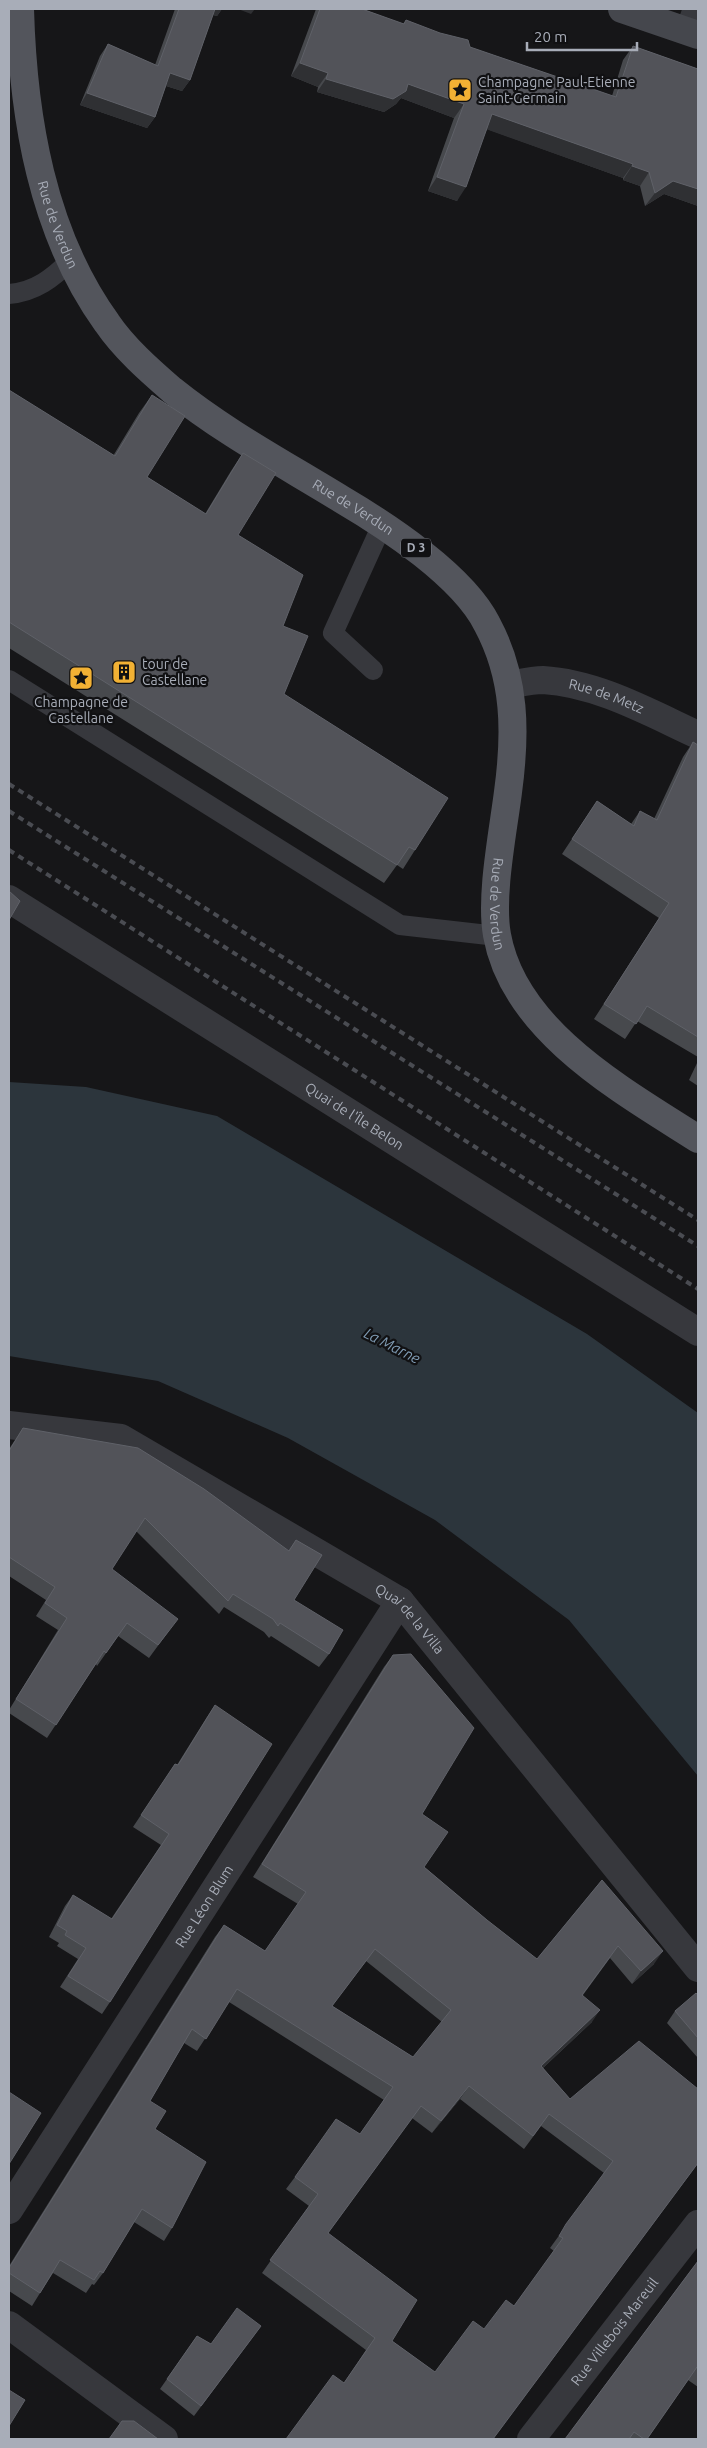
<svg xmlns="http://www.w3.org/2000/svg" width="707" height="2448" font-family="Ubuntu,sans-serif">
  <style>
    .water { fill: #2c353c }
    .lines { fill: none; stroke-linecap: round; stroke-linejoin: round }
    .lane { stroke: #37383d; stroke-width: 20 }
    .street { stroke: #37383d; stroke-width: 28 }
    .secondary { stroke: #45474d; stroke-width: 28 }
    .primary { stroke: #53555c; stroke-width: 28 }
    .rail { stroke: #4a4c52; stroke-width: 4; stroke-dasharray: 6 5; stroke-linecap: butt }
    .wall { fill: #47494d; fill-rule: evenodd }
    .shaded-wall { fill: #2f3033 }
    .building { fill: #525359; stroke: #5f6168; fill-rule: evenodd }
    .labels { text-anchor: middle; stroke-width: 4.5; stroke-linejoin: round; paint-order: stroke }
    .shield { fill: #111113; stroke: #7b7e86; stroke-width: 1 }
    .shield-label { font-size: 12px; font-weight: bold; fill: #a8adb8 }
    .poi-label { font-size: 14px; fill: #a8adb8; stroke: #111113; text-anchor: start }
    .street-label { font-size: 14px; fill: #a8adb8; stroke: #111113 }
    .water-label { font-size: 15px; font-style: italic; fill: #7f9bb3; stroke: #111113 }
  </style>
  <rect width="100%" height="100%" fill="#161618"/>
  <!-- water -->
  <path class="water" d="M9,1082L86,1087L217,1116L587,1334L698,1413V1776L569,1620L435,1520L288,1438L158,1381L9,1356Z"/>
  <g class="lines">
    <!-- lane -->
    <g class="lane">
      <path d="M9,294C35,292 53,278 71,260"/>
      <path d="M373,670L333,633L382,525"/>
      <path d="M9,680L400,925L497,936"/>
    </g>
    <!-- street -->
    <g class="street">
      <path d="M689,31L697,9"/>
      <path id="s1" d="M509,685C520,683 532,680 543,680C597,683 650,713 698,735"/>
      <path id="s2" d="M9,899L698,1332"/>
      <path id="s3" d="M9,1425L121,1438L400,1601L698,1968"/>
      <path id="s4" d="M9,2210L400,1601"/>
      <path d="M9,2325L164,2439"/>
      <path id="s5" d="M531,2439L698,2224"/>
    </g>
    <!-- secondary -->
    <path class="secondary" d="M622,9L698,35"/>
    <!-- primary -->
    <path class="primary" id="s6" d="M20,9C23,117 42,233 107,323C124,348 149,370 172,390C224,432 284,464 341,499C387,526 463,576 487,624C516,678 516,733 508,792C503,832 490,896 497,935C514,1031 623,1091 698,1139"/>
    <!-- rail -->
    <g class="rail">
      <path d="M9,784L698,1220"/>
      <path d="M9,811L698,1246"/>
      <path d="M9,850L698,1289"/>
    </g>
  </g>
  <!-- wall -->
  <g class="wall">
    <path d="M175,9H222L217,16L213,15L190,80L182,91L166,86L155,117L147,128L80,105L100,56L108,44L155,65Z"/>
    <path d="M316,9H362L403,24L406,20L470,47L612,96L623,60L633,46L698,69V206L664,194L645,206L640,186L623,180V178L487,129L457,201L428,191L454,118L401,98L396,104L384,112L317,92L318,87L291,76Z"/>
    <path d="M9,390L113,456L139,413L152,395L147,477L205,514L231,471L243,453L238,535L283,626L284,694L415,850L403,869L397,865L384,883L9,648Z"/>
    <path d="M693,742L698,745V1057L637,1021L625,1039L594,1019L659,918L562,854L597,801L631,824L640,811L654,819L683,757Z"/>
    <path d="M698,1061V1086L689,1080Z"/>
    <path d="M23,1428L288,1551L296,1540L294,1600L329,1654L319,1667L271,1636L269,1638L264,1632L224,1607L219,1614L136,1531L112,1569L168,1632L149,1658L118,1636L97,1666L96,1664L47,1738L9,1713V1710L58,1630L36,1616L46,1600L9,1576V1449Z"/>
    <path d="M393,1655L422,1814L424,1867L487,1920L537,1959L602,1880L654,1964L632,1984L610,1958L583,1995L592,2022L543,2068L570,2099L698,2089V2163L493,2439L344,2383L366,2350L262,2273L309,2206L286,2189L295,2177L360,2134L384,2100L229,2002L197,2051L184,2043L150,2101L172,2228L164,2241L134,2222L103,2273L94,2285L92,2284L86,2293L53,2273L40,2293L32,2306L9,2291V2266L215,1937L224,1925L265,1951L298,1904L253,1877L384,1667ZM366,1961L442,2022L413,2057L332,2006ZM460,2099L524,2149L541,2126L604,2173L558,2237L550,2248L554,2251L514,2306L435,2372L392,2341L328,2233L412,2118L432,2133Z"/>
    <path d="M215,1705L110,2002L102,2014L60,1987L78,1959L57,1946L59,1943L49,1937L65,1906L73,1895L111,1919L161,1845L133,1827L175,1764L177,1765L207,1717Z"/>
    <path d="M698,1995V2058L667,2023L675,2011Z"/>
    <path d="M698,2261V2387L688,2380L647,2439H565Z"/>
    <path d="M261,2326L194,2416L160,2389L197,2336L211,2344Z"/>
  </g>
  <!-- shaded-wall -->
  <g class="shaded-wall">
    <path d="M213,9H222L217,16L209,14Z"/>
    <path d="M238,9H255L251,14Z"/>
    <path d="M300,63L328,73L318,87L291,76Z"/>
    <path d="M170,73L190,80L182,91L163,85Z"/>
    <path d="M326,79L408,84L464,104L454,118L401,98L396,104L384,112L317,92Z"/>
    <path d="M87,93L155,117L147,128L80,105Z"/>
    <path d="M492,114L633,164L623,178L483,128Z"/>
    <path d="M632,166L649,172L640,186L623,180Z"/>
    <path d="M437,177L466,187L457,201L428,191Z"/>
    <path d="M673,181L698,189V206L664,194L645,206L655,193Z"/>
    <path d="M663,1951L654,1964L632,1984L641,1971Z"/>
    <path d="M600,2010L592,2022L532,2078L541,2066Z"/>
    <path d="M469,2086L460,2099L432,2133L441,2121Z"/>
  </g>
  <!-- building -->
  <g class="building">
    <path d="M179,9H215L190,80L170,73L155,117L87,93L108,44L158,66Z"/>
    <path d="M320,9H362L404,24L406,20L440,33L468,40L470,47L616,97L633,46L698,69V189L673,181L655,193L649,172L632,166L633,164L492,114L466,187L437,177L464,104L408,84L406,91L393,99L326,79L328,73L300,63Z"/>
    <path d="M9,390L115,456L152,395L185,416L147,477L206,514L243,453L276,473L238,535L303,575L283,626L308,636L284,694L448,798L415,850L409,847L397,865L9,622Z"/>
    <path d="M693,742L698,745V1037L647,1006L636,1024L604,1004L669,903L572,839L597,801L634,826L640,811L657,820Z"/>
    <path d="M9,891L20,901L9,920Z"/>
    <path d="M23,1428L138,1448L204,1489L289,1551L296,1540L322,1555L294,1600L343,1630L329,1654L280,1623L278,1626L273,1619L233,1594L228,1601L145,1518L112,1569L178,1619L158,1645L127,1623L106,1653L104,1651L56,1725L16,1699L67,1618L45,1603L55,1587L9,1557V1451Z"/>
    <path d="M411,1654L474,1728L422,1814L448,1832L424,1867L487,1920L537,1959L602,1880L663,1951L641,1971L618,1946L582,1995L600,2010L541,2066L570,2099L639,2041L698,2089V2163L493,2439H286L333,2375L344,2383L375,2338L270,2260L318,2194L295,2177L336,2119L360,2134L393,2087L237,1989L206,2039L192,2029L150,2101L166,2111L155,2129L206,2162L172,2228L142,2209L103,2273L100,2271L94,2280L60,2260L40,2293L9,2273V2268L224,1925L265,1951L306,1892L262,1864L393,1655ZM375,1949L451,2010L413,2057L332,2006ZM469,2086L533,2136L549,2114L613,2161L566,2224L559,2236L563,2238L514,2306L506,2300L484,2329L473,2321L435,2372L392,2341L417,2300L328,2233L421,2106L441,2121Z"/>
    <path d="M215,1705L272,1744L110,2002L68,1976L86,1948L65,1935L67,1931L57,1925L73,1895L112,1919L169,1834L141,1815L175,1764L178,1765Z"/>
    <path d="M696,1993L698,1995V2038L675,2011Z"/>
    <path d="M9,2092L41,2113L9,2164Z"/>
    <path d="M698,2261V2368L697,2367L647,2439H644L634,2432L629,2439H565Z"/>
    <path d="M237,2308L261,2326L201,2406L167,2379L197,2336L211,2344Z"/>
    <path d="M9,2390L25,2400L9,2426Z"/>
    <path d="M122,2421H134L158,2439H109Z"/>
  </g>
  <!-- icons -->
  <defs>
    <g id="sight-square" transform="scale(1.25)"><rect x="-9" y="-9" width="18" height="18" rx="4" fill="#f2b134" stroke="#111113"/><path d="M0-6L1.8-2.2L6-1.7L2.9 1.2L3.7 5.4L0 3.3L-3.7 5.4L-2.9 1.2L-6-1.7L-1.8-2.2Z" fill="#111"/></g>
    <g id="building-square" transform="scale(1.25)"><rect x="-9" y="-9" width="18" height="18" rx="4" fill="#f2b134" stroke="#111113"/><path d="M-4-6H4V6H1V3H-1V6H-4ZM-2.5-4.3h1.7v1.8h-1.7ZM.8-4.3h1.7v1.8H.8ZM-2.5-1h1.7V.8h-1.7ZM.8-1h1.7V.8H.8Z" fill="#111"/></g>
  </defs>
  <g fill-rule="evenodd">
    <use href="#sight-square" x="460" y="90"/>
    <use href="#building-square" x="124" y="672"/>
    <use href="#sight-square" x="81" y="678"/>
  </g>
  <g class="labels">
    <!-- shield labels -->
    <rect class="shield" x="401" y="538.5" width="30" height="19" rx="4"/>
    <g class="shield-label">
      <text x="416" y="552">D 3</text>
    </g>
    <!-- poi labels -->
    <g class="poi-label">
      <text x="478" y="87">Champagne Paul-Etienne<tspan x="478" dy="16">Saint-Germain</tspan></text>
      <text x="142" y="669">tour de<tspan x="142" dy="16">Castellane</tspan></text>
      <text x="81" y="707" text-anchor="middle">Champagne de<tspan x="81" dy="16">Castellane</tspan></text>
    </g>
    <!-- street labels -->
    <g class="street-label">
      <text dy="5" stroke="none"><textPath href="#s6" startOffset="220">Rue de Verdun</textPath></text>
      <text dy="5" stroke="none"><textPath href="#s6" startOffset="640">Rue de Verdun</textPath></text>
      <text dy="5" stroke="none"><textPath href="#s1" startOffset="100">Rue de Metz</textPath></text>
      <text dy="5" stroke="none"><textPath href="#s6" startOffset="1105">Rue de Verdun</textPath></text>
      <text dy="5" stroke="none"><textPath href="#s2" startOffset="408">Quai de l'Île Belon</textPath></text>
      <text dy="5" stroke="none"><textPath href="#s3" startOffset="455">Quai de la Villa</textPath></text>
      <text dy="5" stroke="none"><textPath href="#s4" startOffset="361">Rue Léon Blum</textPath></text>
      <text dy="5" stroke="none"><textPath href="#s5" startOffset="136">Rue Villebois Mareuil</textPath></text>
    </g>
    <!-- water labels -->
    <g class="water-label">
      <text transform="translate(392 1346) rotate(27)" y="5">La Marne</text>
    </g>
  </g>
  <!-- border -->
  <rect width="707" height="2448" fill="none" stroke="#a8adb8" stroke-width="20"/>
  <!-- scale -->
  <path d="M527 42v8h110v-8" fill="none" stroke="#a8adb8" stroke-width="2.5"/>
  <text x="534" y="42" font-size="15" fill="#a8adb8" stroke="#111113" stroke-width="4" paint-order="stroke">20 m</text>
</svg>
